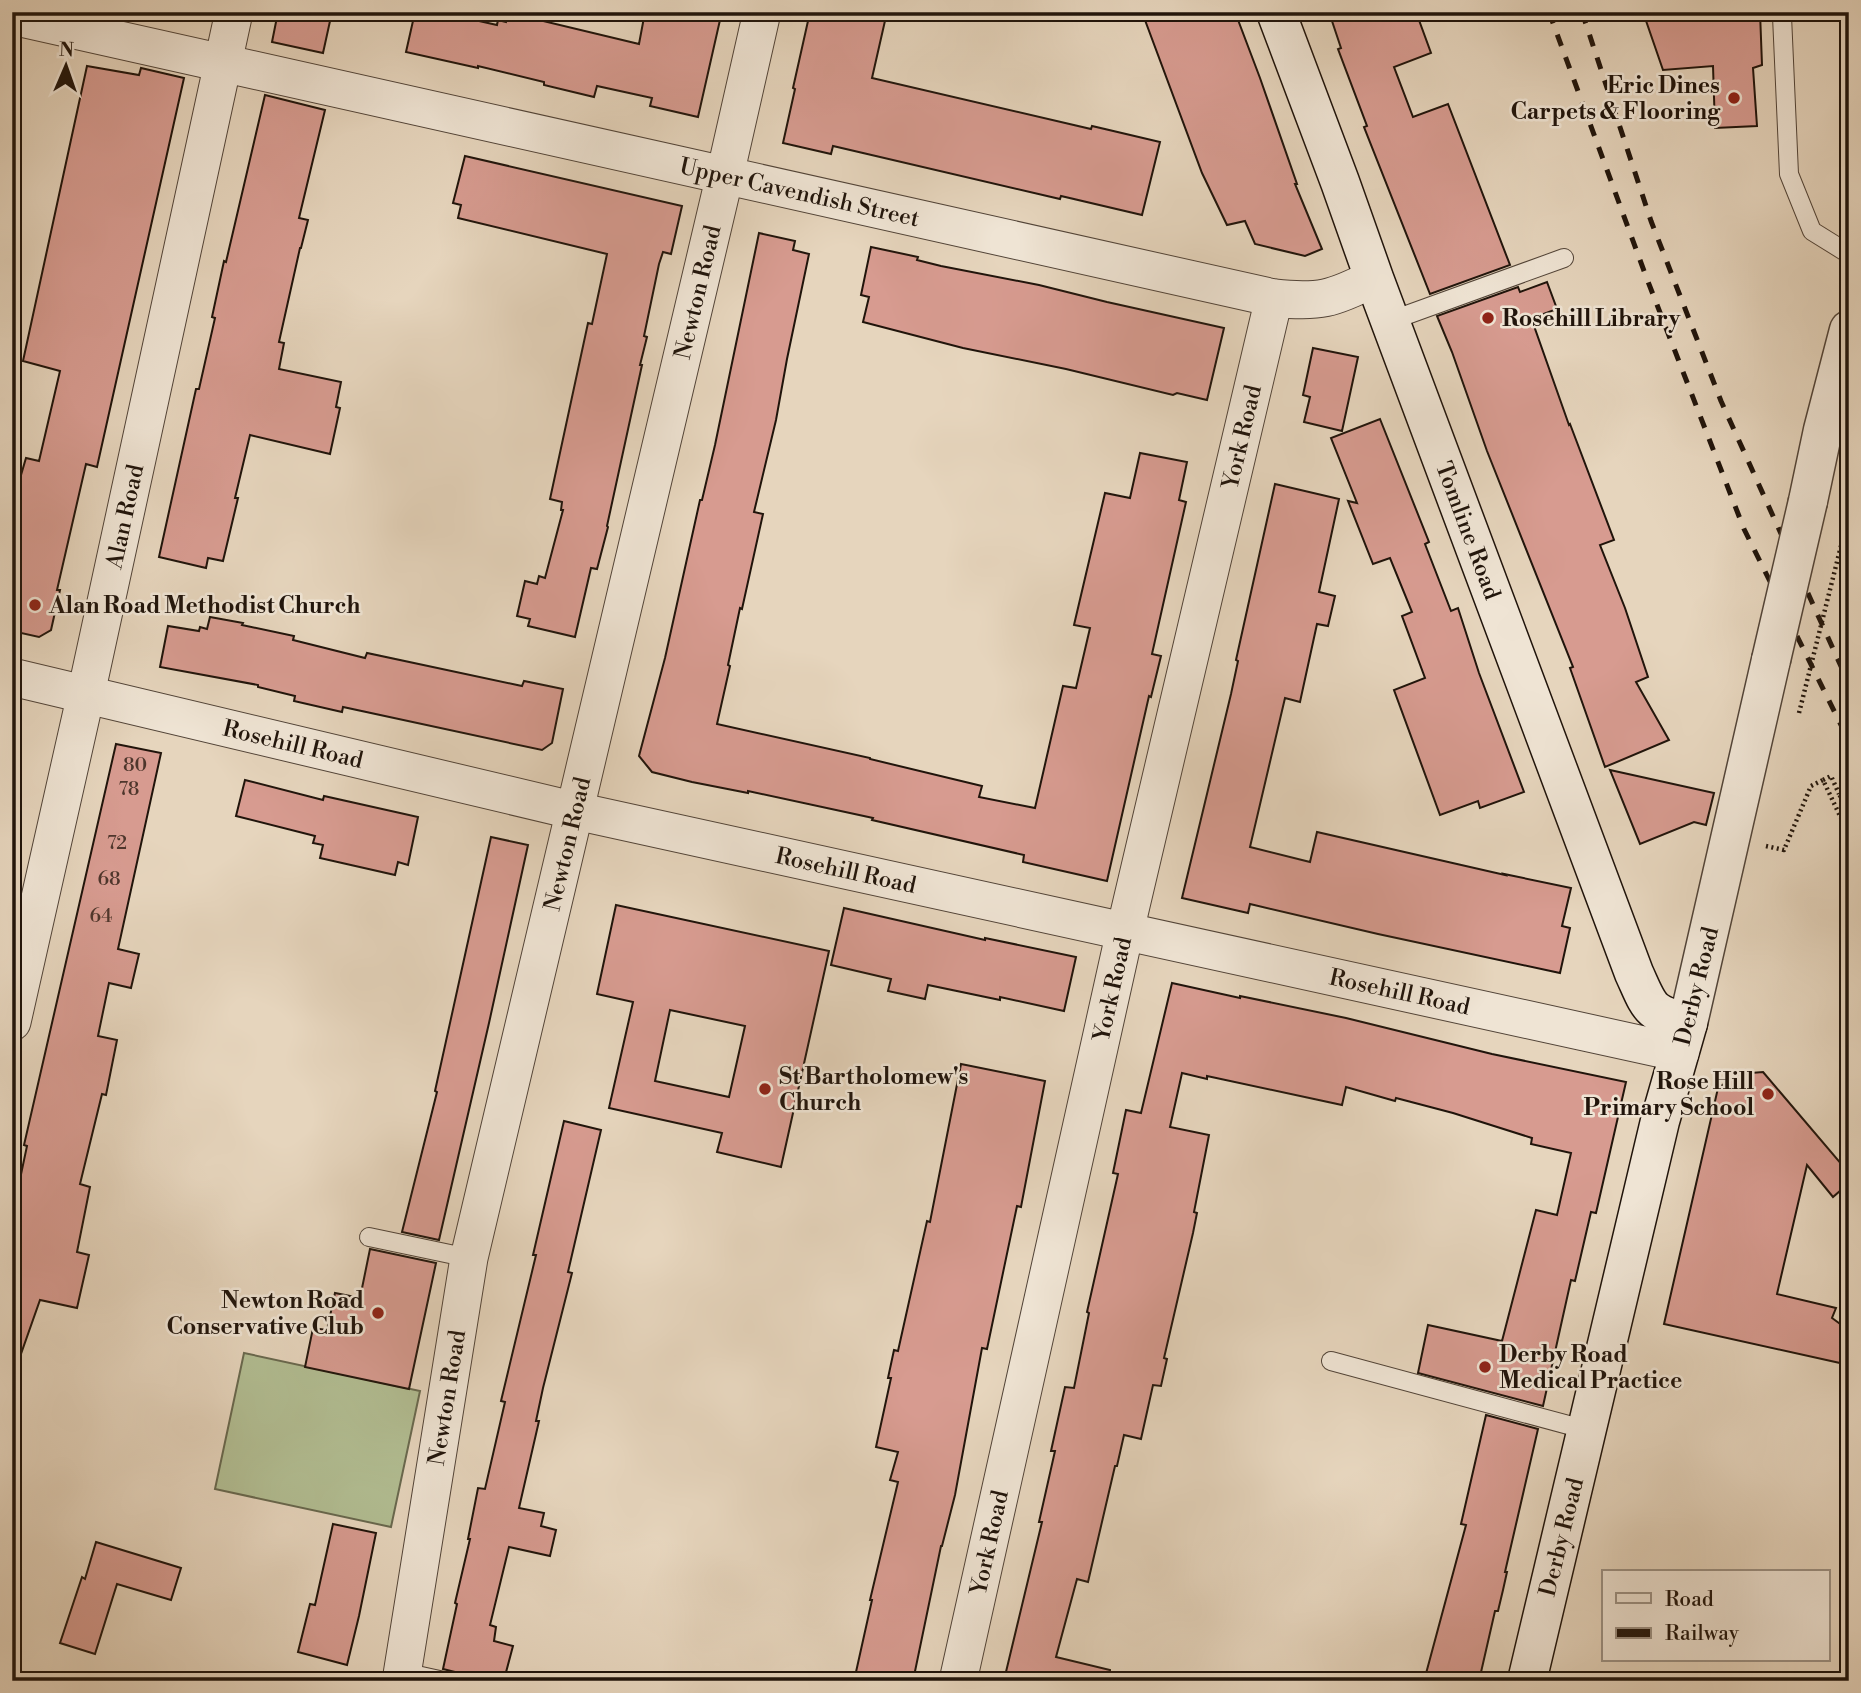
<svg xmlns="http://www.w3.org/2000/svg" width="1861" height="1693" font-family="'Libre Bodoni',serif">
  <style>
    .pitch { fill: #b2be93; stroke: #69694f; stroke-width: 2 }
    .building { fill: #d79b90; stroke: #20140b; stroke-width: 2; fill-rule: evenodd }
    .lines { fill: none; stroke-linecap: round; stroke-linejoin: round }
    .service-casing { stroke: #524438; stroke-width: 20 }
    .minor-casing { stroke: #524438; stroke-width: 39 }
    .tertiary-casing { stroke: #524438; stroke-width: 41 }
    .secondary-casing { stroke: #20140b; stroke-width: 41 }
    .path { stroke: #20140b; stroke-width: 4.5; stroke-dasharray: 2 3.5; stroke-linecap: butt }
    .service { stroke: #efe4d4; stroke-width: 18 }
    .minor { stroke: #efe4d4; stroke-width: 37 }
    .tertiary { stroke: #efe4d4; stroke-width: 38 }
    .secondary { stroke: #efe4d4; stroke-width: 38 }
    .rail { stroke: #20140b; stroke-width: 5; stroke-dasharray: 12 12; stroke-linecap: butt }
    .tertiary-bridge-casing { stroke: #524438; stroke-width: 41; stroke-linecap: butt }
    .path-bridge { stroke: #20140b; stroke-width: 4.5; stroke-dasharray: 2 3.5; stroke-linecap: butt }
    .tertiary-bridge { stroke: #efe4d4; stroke-width: 38 }
    .poi-dot { fill: #8f2418; stroke: #efe4d4; stroke-width: 2.5 }
    .labels { text-anchor: middle; stroke-width: 5; stroke-linejoin: round; paint-order: stroke }
    .number-label { font-size: 19px; fill: #4e362c }
    .poi-label { font-size: 23px; font-weight: bold; fill: #20140b; stroke: #efe4d4; text-anchor: start }
    .street-label { font-size: 23px; fill: #20140b; stroke: #efe4d4 }
  </style>
  <rect width="100%" height="100%" fill="#e6d5bd"/>
  <filter id="stains"><feTurbulence type="fractalNoise" baseFrequency=".00286" numOctaves="4"/><feColorMatrix values="0 0 0 0 .2 0 0 0 0 .09 0 0 0 0 .02 0 0 0 .5 -.17"/></filter>
  <radialGradient id="worn" r=".72"><stop offset=".6" stop-color="#630" stop-opacity="0"/><stop offset="1" stop-color="#630" stop-opacity=".3"/></radialGradient>
  <!-- pitch -->
  <path class="pitch" d="M244,1353L420,1391L391,1527L215,1489Z"/>
  <!-- building -->
  <g class="building">
    <path d="M278,12H332L323,53L272,42Z"/>
    <path d="M415,12H439L497,25L498,20L506,22L508,12H517L543,19V21L639,44L645,12L672,18L673,12H686L720,20L698,117L650,106L652,98L597,86L594,97L544,85V82L478,66V68L406,52Z"/>
    <path d="M810,12H887L872,78L1091,129L1092,126L1160,142L1142,215L1061,196L1060,199L833,146L831,154L783,143L795,89L793,88Z"/>
    <path d="M1142,12H1235L1260,78L1297,184H1295L1322,249L1305,256L1255,244L1245,221L1227,225L1202,173Z"/>
    <path d="M1329,12H1416L1431,53L1394,67L1413,117L1448,104L1510,265L1430,294L1364,127L1367,126L1338,49L1341,48Z"/>
    <path d="M1643,12H1760L1762,65L1753,68L1757,126L1715,128L1713,66L1663,70Z"/>
    <path d="M87,66L139,75L141,68L184,78L97,467L86,464L57,590H60L51,630L39,637L12,631V473L21,475L26,458L39,461L60,371L23,361Z"/>
    <path d="M265,95L325,110L299,218L308,220L301,248H300L279,342L284,343L279,369L341,382L336,407L340,408L330,454L250,435L235,498H238L223,561L208,558L206,568L159,557L196,389H199L215,318L212,317L224,261L226,262Z"/>
    <path d="M465,156L682,206L671,254L663,252L659,264L644,336L647,337L640,365H642L607,526L608,527L597,569L591,568L575,637L528,626L530,619L517,616L525,581L537,584L539,576L545,578L563,510H561L562,502L550,499L588,323L592,324L607,254L458,218L461,205L453,203Z"/>
    <path d="M759,233L795,241L793,250L809,254L787,359L776,420L754,512L763,514L742,609L740,608L728,665L730,666L717,724L870,758V759L982,786L979,797L1035,808L1063,686L1076,688L1090,628L1074,625L1105,493L1130,498L1140,453L1187,462L1179,500L1186,502L1152,654L1161,656L1151,697L1149,696L1107,881L1023,862L1024,855L872,820L873,818L748,791V793L692,782L652,772L639,756L665,658L700,500H702L715,445Z"/>
    <path d="M871,247L918,257L917,260L941,266L1039,285L1107,302L1224,328L1207,400L1177,393L1173,395L1066,369L963,348L863,322L869,297L861,295Z"/>
    <path d="M1547,282L1557,309L1538,316L1540,320L1533,323L1569,425L1570,424L1614,540L1600,545L1625,608L1648,677L1636,682L1669,740L1605,767L1570,668L1573,667L1487,451L1452,352L1437,316L1518,287L1520,292Z"/>
    <path d="M1313,348L1358,357L1342,431L1304,422L1310,397L1303,395Z"/>
    <path d="M1380,419L1429,542L1425,544L1451,611L1458,608L1479,673L1524,792L1480,808L1478,801L1440,815L1394,690L1425,678L1402,616L1412,612L1390,558L1373,564L1348,501L1357,503L1331,438Z"/>
    <path d="M1275,484L1339,499L1319,592L1335,596L1328,626L1317,624L1300,702L1285,698L1250,847L1310,862L1317,832L1505,875L1504,874L1571,888L1562,926L1570,928L1560,973L1378,934L1250,904L1248,913L1182,898L1231,694L1238,661L1236,660Z"/>
    <path d="M210,617L243,623L242,625L294,636L293,640L365,658L367,653L522,686L524,681L563,689L552,743L542,750L343,707L342,712L294,701L295,696L258,687V685L160,667L168,626L199,631L200,627L207,629Z"/>
    <path d="M116,744L161,753L118,949L139,954L131,988L109,983L98,1036L117,1040L106,1095L102,1094L80,1184L90,1187L77,1252L89,1255L77,1308L40,1300L16,1368L12,1367V1217L27,1146L24,1145Z"/>
    <path d="M1610,770L1714,793L1706,825L1694,822L1640,844Z"/>
    <path d="M245,780L323,800L324,796L418,817L408,865L398,862L395,875L320,858L323,845L313,843L315,836L236,816Z"/>
    <path d="M491,837L528,845L489,1023L439,1240L402,1232L437,1092L435,1091Z"/>
    <path d="M616,905L829,951L781,1167L717,1152L722,1133L609,1108L633,1002L597,994ZM670,1010L745,1026L729,1097L655,1081Z"/>
    <path d="M844,908L985,940V938L1076,957L1064,1011L1000,997V1000L928,985L925,999L888,991L891,979L831,965Z"/>
    <path d="M1172,983L1240,998V996L1346,1018L1492,1054L1626,1082L1596,1213L1591,1212L1575,1281L1571,1280L1543,1406L1418,1373L1428,1325L1502,1341L1536,1210L1557,1215L1571,1153L1531,1144L1532,1138L1453,1113L1396,1098L1395,1101L1346,1087L1342,1105L1207,1076V1079L1182,1073L1170,1127L1209,1135L1194,1212L1197,1213L1193,1233L1164,1358L1167,1359L1161,1386L1153,1385L1141,1439L1124,1435L1117,1466H1115L1088,1582L1077,1579L1056,1657L1110,1670L1109,1681H1024L1005,1676L1042,1522H1039L1055,1451H1051L1065,1387L1074,1388L1089,1313L1087,1312L1118,1174L1113,1173L1126,1110L1141,1113Z"/>
    <path d="M961,1064L1045,1081L1021,1207L1017,1206L987,1349L982,1348L955,1495L942,1546H941L913,1681H854L872,1600H870L898,1482L890,1480L898,1452L876,1447L891,1378H888L894,1350L898,1351L927,1221L930,1222Z"/>
    <path d="M1763,1072L1849,1173V1183L1833,1197L1807,1165L1777,1294L1836,1308L1832,1318L1847,1329L1840,1363L1664,1324L1718,1088L1738,1074Z"/>
    <path d="M564,1121L601,1130L568,1272L572,1273L543,1388L536,1421H539L519,1508L544,1513L541,1526L556,1530L550,1556L509,1547L490,1625L496,1627L494,1641L513,1646L505,1676L493,1673L491,1681L443,1669L457,1604L455,1603L470,1539H468L478,1488L485,1489L505,1402L501,1401L536,1255H533Z"/>
    <path d="M370,1249L436,1263L409,1389L305,1367L313,1328L327,1330L335,1293L360,1298Z"/>
    <path d="M1486,1415L1538,1429L1505,1572H1507L1503,1590L1498,1611H1495L1479,1681H1424L1466,1525L1461,1524Z"/>
    <path d="M333,1524L376,1533L359,1616L347,1665L298,1652L310,1604L315,1605Z"/>
    <path d="M96,1542L181,1568L171,1600L117,1584L95,1654L60,1643L82,1577L85,1579Z"/>
  </g>
  <g class="lines">
    <!-- service casing -->
    <g class="service-casing">
      <g id="service">
        <path d="M1782,16L1789,174L1812,231L1849,254"/>
        <path d="M1390,321L1564,258"/>
        <path d="M369,1237L469,1258"/>
        <path d="M1331,1361L1587,1430"/>
        <path d="M403,1672L444,1681"/>
      </g>
    </g>
    <!-- minor casing -->
    <g class="minor-casing">
      <g id="minor">
        <path id="s1" d="M12,16L1274,298C1319,303 1333,299 1374,278"/>
        <path id="s2" d="M12,677L576,811L1680,1053"/>
        <path id="s3" d="M12,1022L86,694L234,12"/>
        <path id="s4" d="M401,1681L469,1258L725,175L762,12"/>
        <path id="s5" d="M958,1681L1125,931L1274,298"/>
      </g>
    </g>
    <!-- tertiary casing -->
    <g class="tertiary-casing">
      <g id="tertiary">
        <path d="M1808,501L1823,430L1849,330"/>
        <path d="M1688,1023L1771,660"/>
      </g>
    </g>
    <!-- secondary casing -->
    <g class="secondary-casing">
      <g id="secondary">
        <path id="s6" d="M1276,12L1340,182L1374,278L1634,973C1650,1008 1648,1013 1688,1023L1660,1121L1527,1681"/>
      </g>
    </g>
    <!-- path -->
    <g class="path">
      <path d="M1845,512L1849,525"/>
      <path d="M1849,593L1845,594L1849,603"/>
      <path d="M1823,780L1831,776L1839,794"/>
      <path d="M1848,790L1839,794L1849,813"/>
      <path d="M1766,846L1784,850L1811,786L1823,780L1849,835"/>
    </g>
    <!-- service -->
    <use href="#service" class="service"/>
    <!-- minor -->
    <use href="#minor" class="minor"/>
    <!-- tertiary -->
    <use href="#tertiary" class="tertiary"/>
    <!-- secondary -->
    <use href="#secondary" class="secondary"/>
    <!-- rail -->
    <g class="rail">
      <path d="M1549,12L1647,279L1744,529L1849,741"/>
      <path d="M1582,12L1651,221L1721,401L1849,684"/>
    </g>
    <!-- tertiary-bridge casing -->
    <g class="tertiary-bridge-casing">
      <path id="tertiary-bridge" d="M1771,660L1808,501"/>
    </g>
    <!-- path-bridge -->
    <path class="path-bridge" d="M1799,713L1845,530"/>
    <!-- tertiary-bridge -->
    <use href="#tertiary-bridge" class="tertiary-bridge"/>
  </g>
  <!-- markers -->
  <g class="poi-dot">
    <circle cx="1734" cy="98" r="7"/>
    <circle cx="1488" cy="318" r="7"/>
    <circle cx="35" cy="605" r="7"/>
    <circle cx="765" cy="1089" r="7"/>
    <circle cx="1768" cy="1094" r="7"/>
    <circle cx="378" cy="1313" r="7"/>
    <circle cx="1485" cy="1367" r="7"/>
  </g>
  <g class="labels">
    <!-- number labels -->
    <g class="number-label">
      <text x="135" y="771">80</text>
      <text x="129" y="795">78</text>
      <text x="117" y="849">72</text>
      <text x="109" y="885">68</text>
      <text x="101" y="922">64</text>
    </g>
    <!-- poi labels -->
    <g class="poi-label">
      <text x="1720" y="93" text-anchor="end">Eric Dines<tspan x="1720" dy="26">Carpets &amp; Flooring</tspan></text>
      <text x="1502" y="326">Rosehill Library</text>
      <text x="49" y="613">Alan Road Methodist Church</text>
      <text x="779" y="1084">St Bartholomew's<tspan x="779" dy="26">Church</tspan></text>
      <text x="1754" y="1089" text-anchor="end">Rose Hill<tspan x="1754" dy="26">Primary School</tspan></text>
      <text x="364" y="1308" text-anchor="end">Newton Road<tspan x="364" dy="26">Conservative Club</tspan></text>
      <text x="1499" y="1362">Derby Road<tspan x="1499" dy="26">Medical Practice</tspan></text>
    </g>
    <!-- street labels -->
    <g class="street-label">
      <text dy="8" stroke="none"><textPath href="#s1" startOffset="807">Upper Cavendish Street</textPath></text>
      <text dy="8" stroke="none"><textPath href="#s4" startOffset="1421">Newton Road</textPath></text>
      <text dy="8" stroke="none"><textPath href="#s5" startOffset="1276">York Road</textPath></text>
      <text dy="8" stroke="none"><textPath href="#s3" startOffset="518">Alan Road</textPath></text>
      <text dy="8" stroke="none"><textPath href="#s6" startOffset="553">Tomline Road</textPath></text>
      <text dy="8" stroke="none"><textPath href="#s2" startOffset="289">Rosehill Road</textPath></text>
      <text dy="8" stroke="none"><textPath href="#s4" startOffset="854">Newton Road</textPath></text>
      <text dy="8" stroke="none"><textPath href="#s2" startOffset="856">Rosehill Road</textPath></text>
      <text transform="translate(1696 986) rotate(-76)" y="8">Derby Road</text>
      <text dy="8" stroke="none"><textPath href="#s5" startOffset="709">York Road</textPath></text>
      <text dy="8" stroke="none"><textPath href="#s2" startOffset="1423">Rosehill Road</textPath></text>
      <text dy="8" stroke="none"><textPath href="#s4" startOffset="287">Newton Road</textPath></text>
      <text transform="translate(1561 1537) rotate(-76)" y="8">Derby Road</text>
      <text dy="8" stroke="none"><textPath href="#s5" startOffset="142">York Road</textPath></text>
    </g>
  </g>
  <!-- margin -->
  <rect width="1861" height="1693" fill="none" stroke="#e6d5bd" stroke-width="42"/>
  <rect x="14" y="14" width="1833" height="1665" fill="none" stroke="#20140b" stroke-width="3.5"/>
  <rect x="21" y="21" width="1819" height="1651" fill="none" stroke="#20140b" stroke-width="2"/>
  <!-- legend -->
  <rect x="1602" y="1570" width="228" height="91" fill="#efe4d4" stroke="#9c9184" stroke-width="2"/>
  <rect x="1616" y="1593" width="35" height="10" fill="#efe4d4" stroke="#9c9184" stroke-width="2"/>
  <text x="1665" y="1606" font-size="21" fill="#20140b">Road</text>
  <rect x="1616" y="1628" width="35" height="10" fill="#20140b" stroke="#9c9184" stroke-width="2"/>
  <text x="1665" y="1640" font-size="21" fill="#20140b">Railway</text>
  <!-- north arrow -->
  <g transform="translate(66 66) rotate(2)" stroke="#efe4d4" stroke-width="5" paint-order="stroke">
  <path d="M0-5L12 26L0 18L-12 26Z" fill="#20140b"/>
  <text y="-10" font-size="19" font-weight="bold" text-anchor="middle" fill="#20140b">N</text>
  </g>
  <rect width="100%" height="100%" filter="url(#stains)"/>
  <rect width="100%" height="100%" fill="url(#worn)"/>
</svg>
